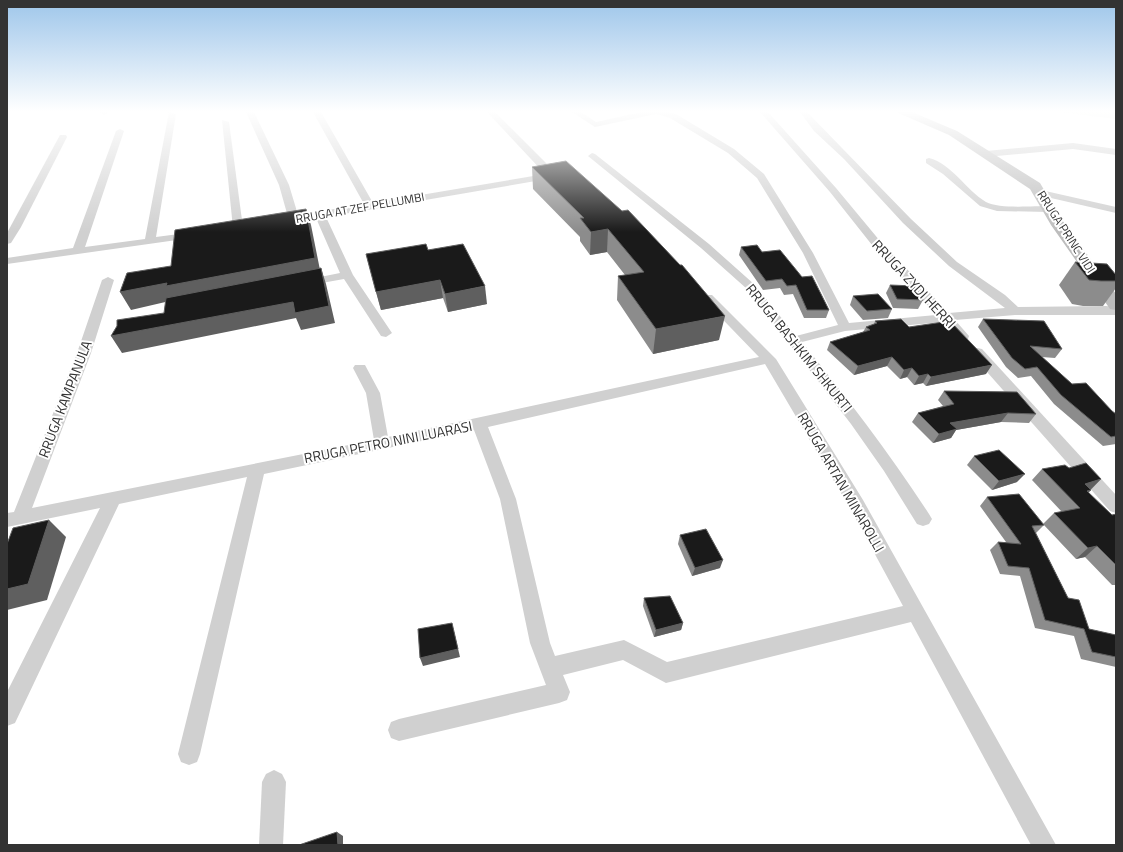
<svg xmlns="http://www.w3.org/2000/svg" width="1123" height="852" font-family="'Titillium Web',sans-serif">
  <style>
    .green { fill: #e6ecdf }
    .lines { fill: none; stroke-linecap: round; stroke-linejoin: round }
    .street { fill: #d0d0d0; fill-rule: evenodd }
    .secondary { fill: #bdbdbd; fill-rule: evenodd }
    .wall { fill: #8c8c8c }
    .shaded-wall { fill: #5f5f5f }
    .building { fill: #1a1a1a; stroke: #5f5f5f }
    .labels { text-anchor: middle; stroke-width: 4; stroke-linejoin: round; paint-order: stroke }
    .far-street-label { font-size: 12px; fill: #333; stroke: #fff }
    .street-label { font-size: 14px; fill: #333; stroke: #fff }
  </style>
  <rect width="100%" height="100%" fill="#fff"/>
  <!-- green -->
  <path class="green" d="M1059,112H1116V119Z"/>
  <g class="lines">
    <!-- street -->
    <g class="street">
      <path d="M100,112H108V113L104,115Z"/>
      <path d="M169,112L176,114L156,237L194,232L199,235L198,237L7,264V258L73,248L116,131L120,129L124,131L85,247L145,239Z"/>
      <path d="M246,112H254L289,185L298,215L364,204L313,112H321L373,203L545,174L487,112H495L558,175L553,178L326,217L353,275L392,333L386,337L381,336L344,279L305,286L299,283L305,280L340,273L316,218L289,223L284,220L288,217L279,185Z"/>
      <path d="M572,112H581L596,122C622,117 650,107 676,114L734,149L764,174L813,253L849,323L936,315L872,245L830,192L760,112H768L836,188L880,241L949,313L1005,308L949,266L903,223L844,159L814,131L800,112H807L911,219L957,262L1005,295L1018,307L1106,306L1116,307V315H1015L955,320L969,336L968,339C956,342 949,329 943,322L845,331L802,342C847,398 890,454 929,514L932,519L929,524L923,526L917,524L884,471L851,424L747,289L701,248L588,156L592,153L595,154L709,244L755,285L796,336L838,325L803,253L757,178L728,153L670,118L656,114L595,127Z"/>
      <path d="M222,120L229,122L243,228L238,231L233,228Z"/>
      <path d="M60,135H66L67,137L21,227L11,243L7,244V233Z"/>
      <path d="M1073,143L1116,149V155L1073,149L986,157L982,154L986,151Z"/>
      <path d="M929,158C952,164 966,190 986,202C999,209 1032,206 1048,206L1053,209L1048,212L997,211L980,206L943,174L926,163V159Z"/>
      <path d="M1041,190L1116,207V213L1038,195L1036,193Z"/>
      <path d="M108,277L114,280L91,353L32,508L374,440L366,393L353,368L355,365H365L380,393L388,437L759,357L702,298L704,295H712L776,359L863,500L1056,845H1031L911,622L666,683L623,660L563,675L570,692L567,700L559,703L399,741L391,738L388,730L391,722L399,719L546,685L530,643L500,499L474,430L264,474L200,754L197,762L189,765L181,762L178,754L247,477L119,504L15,723L7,726V692L100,508L7,527V513L14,512L77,353L102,280ZM765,364L851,510L903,606L667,662L624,640L555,656L550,643L516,499L488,427Z"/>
      <path d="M977,348L982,349L1116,495V513L1110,511L972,355L970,352L972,349Z"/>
      <path d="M274,770L282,774L286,782L283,845H259L262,782L266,774Z"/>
    </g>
    <!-- secondary -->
    <path class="secondary" d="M896,112H912L957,131L1040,183L1062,220L1116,294V310L1110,309L1051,225L1030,189L949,135Z"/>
  </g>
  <!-- wall -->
  <g class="wall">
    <path d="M566,161L719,340L653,354L617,300L618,276L625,275L607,252L590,255L580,241V237L533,189L532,167Z"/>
    <path d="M741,247L762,252L829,310L826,318H804L793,294L784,295L780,288L763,290L739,255Z"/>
    <path d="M428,250L487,304L448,312L443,298L381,310L366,254Z"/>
    <path d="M1075,262L1116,275V288L1103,306H1083L1072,304L1059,285Z"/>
    <path d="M890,285L923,300L918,309L893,308L886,293Z"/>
    <path d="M853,296L892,309L888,318L863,320L850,305Z"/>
    <path d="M983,319L1062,349L1055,358L1042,357L1072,384L1116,414V444L1103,446L1054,404L1031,376L1018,378L1006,367L978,327Z"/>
    <path d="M875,321L909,327L986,374L926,386L923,383L914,385L907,377L900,379L887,366L854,375L827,350L830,342L863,332L866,327L874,324Z"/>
    <path d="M944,391L1036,414L1029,423L1001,422L956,430L951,438L933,443L912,422L918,413L943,406L938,400Z"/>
    <path d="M974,456L1017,482L992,490L967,465Z"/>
    <path d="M1069,468L1101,479L1088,493L1112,515L1116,514V585H1112L1085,557L1076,559L1043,524L1054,513L1062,512L1032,480L1042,469Z"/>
    <path d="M987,497L1044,525L1036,533L1068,598L1089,629L1116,635V667L1081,659L1074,636L1035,628L1020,576L1000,574L990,550L998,542H1006L980,506Z"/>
    <path d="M680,535L720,568L692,576L678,544Z"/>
    <path d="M644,598L683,623L681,630L654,637L643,606Z"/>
  </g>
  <!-- shaded-wall -->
  <g class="shaded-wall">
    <path d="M306,209L311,225L321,275L174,300L131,310L120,292Z"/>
    <path d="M608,229L607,252L590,255L591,232Z"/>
    <path d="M321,268L326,284L335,323L301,330L296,318L122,353L111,336Z"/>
    <path d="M440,280L443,298L381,310L376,292Z"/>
    <path d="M485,286L487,304L448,312L445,294Z"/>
    <path d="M725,316L719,340L653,354L656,329Z"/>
    <path d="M892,357L887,366L854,375L858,366Z"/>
    <path d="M992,365L986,374L926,386L931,377Z"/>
    <path d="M912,368L907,377L900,379L904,370Z"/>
    <path d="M928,374L923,383L914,385L919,376Z"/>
    <path d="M1008,413L1001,422L956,430L951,438L933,443L939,434L950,423Z"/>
    <path d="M1025,474L1017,482L992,490L999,481Z"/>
    <path d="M1101,479L1090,490H1091L1080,501L1085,484Z"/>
    <path d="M49,520L66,537L47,600L7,610V589Z"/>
    <path d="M1097,546L1085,557L1076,559L1088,548Z"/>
    <path d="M723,560L720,568L692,576L695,568Z"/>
    <path d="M452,623L460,657L423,666L420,658Z"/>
    <path d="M683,623L681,630L654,637L656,630Z"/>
    <path d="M337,832L343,836V845H338Z"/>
  </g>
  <!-- building -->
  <g class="building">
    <path d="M566,161L622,211L628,210L680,265H682L725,316L656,329L618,276L644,272L608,229L591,232L580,218H584L532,167Z"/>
    <path d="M306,209L315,258L166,286L167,283L120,292L127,273L171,266L175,230Z"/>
    <path d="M426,244L428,250L463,244L485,286L445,294L440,280L376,292L366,254Z"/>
    <path d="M757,245L762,252L780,250L802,277L812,276L829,310H807L796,285L787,286L782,279L766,281L741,247Z"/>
    <path d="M1075,262L1107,264L1116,275V281H1101L1089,280Z"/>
    <path d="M321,268L329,306L295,313L293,302L111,336L117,326V320L164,313L166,298Z"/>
    <path d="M890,285L915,286L923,300L897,299Z"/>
    <path d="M878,294L892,309L867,311L853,296Z"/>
    <path d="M901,319L909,327L950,321L992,365L931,377L928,374L919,376L912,368L904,370L892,357L858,366L830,342L870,330L866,327L877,323L875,321Z"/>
    <path d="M983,319L1044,321L1062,349L1030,346L1072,384L1086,383L1112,411L1116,414V436L1111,437L1061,395L1037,367L1025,369L1012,358Z"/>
    <path d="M944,391L1017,392L1036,414L1008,413L950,423L957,429L939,434L918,413L954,404Z"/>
    <path d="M999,450L1025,474L999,481L974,456Z"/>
    <path d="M1086,463L1101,479L1085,484L1091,490L1087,491L1112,515L1116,514V565L1097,546L1088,548L1054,513L1080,508L1042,469L1065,465L1069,468Z"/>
    <path d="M1019,494L1044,525L1032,526L1068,598L1079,600L1089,629L1116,635V657L1092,652L1084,629L1045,620L1029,568L1008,566L998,542L1021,544L987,497Z"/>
    <path d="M49,520L28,584L7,589V544L13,528Z"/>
    <path d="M706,529L723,560L695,568L680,535Z"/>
    <path d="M670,596L683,623L656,630L644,598Z"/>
    <path d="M452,623L458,649L420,658L418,629Z"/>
    <path d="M337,832L338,845H299Z"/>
  </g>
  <!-- sky -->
  <linearGradient id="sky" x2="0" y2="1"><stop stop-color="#9ec6ea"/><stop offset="0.48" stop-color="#fff"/><stop offset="1" stop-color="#fff" stop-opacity="0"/></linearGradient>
  <rect width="1123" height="232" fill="url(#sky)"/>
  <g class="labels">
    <!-- far-street labels -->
    <g class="far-street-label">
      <text transform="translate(360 208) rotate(-10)" y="4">RRUGA AT ZEF PELLUMBI</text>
      <text transform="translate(1066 232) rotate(57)" y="4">RRUGA PRINC VIDI</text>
    </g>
    <!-- street labels -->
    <g class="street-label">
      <text transform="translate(914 284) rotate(47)" y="5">RRUGA ZYDI HERRI</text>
      <text transform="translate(799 348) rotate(51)" y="5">RRUGA BASHKIM SHKURTI</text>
      <text transform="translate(65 399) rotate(-69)" y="5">RRUGA KAMPANULA</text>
      <text transform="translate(388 442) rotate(-11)" y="5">RRUGA PETRO NINI LUARASI</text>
      <text transform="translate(841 482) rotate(60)" y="5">RRUGA ARTAN MINAROLLI</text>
    </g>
  </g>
  <!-- border -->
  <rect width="1123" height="852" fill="none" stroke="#333333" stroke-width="16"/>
</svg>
